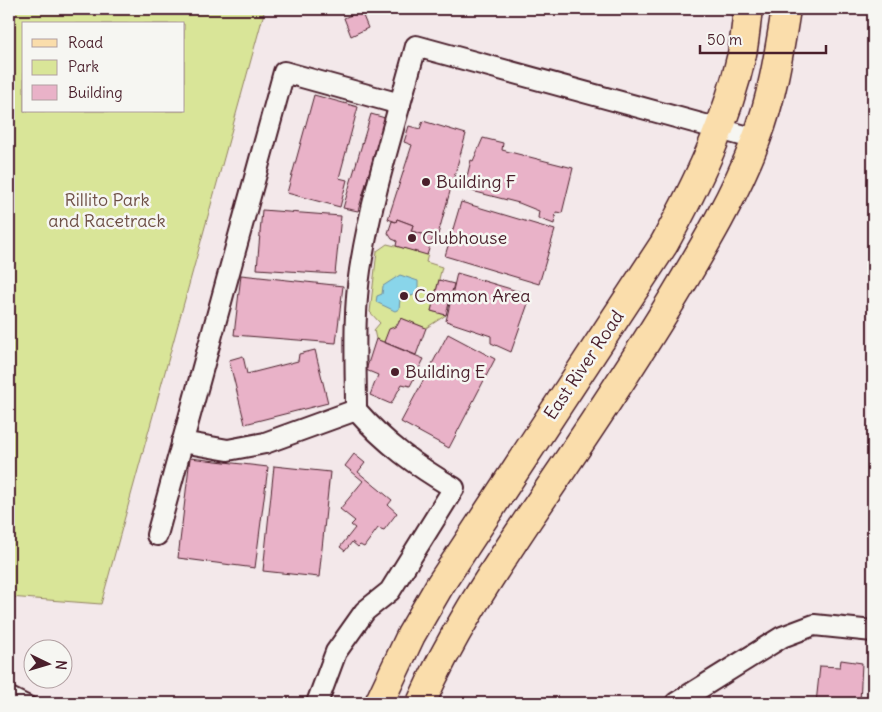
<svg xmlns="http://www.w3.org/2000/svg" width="882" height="712" font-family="Delius,sans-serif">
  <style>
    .green { fill: #d9e598; stroke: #928262; fill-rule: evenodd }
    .water { fill: #89d5ea; stroke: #708c9e }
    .building { fill: #e9b2c8; stroke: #4a1f2b }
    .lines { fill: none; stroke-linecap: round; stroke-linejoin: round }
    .service-casing { stroke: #4a1f2b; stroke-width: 14 }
    .minor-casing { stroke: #4a1f2b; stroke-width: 24 }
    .primary-casing { stroke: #4a1f2b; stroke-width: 31 }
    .service { stroke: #f6f6f2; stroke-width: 10 }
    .minor { stroke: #f6f6f2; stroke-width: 20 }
    .primary { stroke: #faddab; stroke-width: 28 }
    .poi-dot { fill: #4a1f2b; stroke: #f6f6f2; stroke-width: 2 }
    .labels { text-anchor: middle; stroke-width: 5; stroke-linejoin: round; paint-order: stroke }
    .poi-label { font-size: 18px; fill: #4a1f2b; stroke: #f6f6f2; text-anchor: start }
    .park-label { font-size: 18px; fill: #6e5046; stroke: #f6f6f2 }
    .street-label { font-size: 18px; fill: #4a1f2b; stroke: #f6f6f2 }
  </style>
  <rect width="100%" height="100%" fill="#f3e8ea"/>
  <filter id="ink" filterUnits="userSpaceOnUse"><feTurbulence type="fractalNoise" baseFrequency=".02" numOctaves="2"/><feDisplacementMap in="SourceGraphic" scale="10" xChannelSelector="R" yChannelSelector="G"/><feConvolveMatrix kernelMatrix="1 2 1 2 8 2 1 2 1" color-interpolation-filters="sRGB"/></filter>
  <g filter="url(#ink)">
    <!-- green -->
    <g class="green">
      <path d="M9,9H265L101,604L9,597ZM24,24H184V111H24Z"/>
      <path d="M387,244L428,254L426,262L442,267L431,311L446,315L426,328L401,318L384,342L376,339L374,330L380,323L370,312L377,251Z"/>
    </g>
    <!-- water -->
    <path class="water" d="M400,275L418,281V294L400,299L399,309L395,311L376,302L377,296L382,294L383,286Z"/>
    <!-- building -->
    <g class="building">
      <path d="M361,11L368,28L351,36L344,18Z"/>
      <path d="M314,95L358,107L339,178L347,180L340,207L287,193Z"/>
      <path d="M371,114L385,118L358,211L343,208Z"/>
      <path d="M423,121L466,134L437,238L411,231L413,225L397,219L396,222L388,219L412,145L404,142L409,126L420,129Z"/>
      <path d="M483,138L503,143L502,150L573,168L562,213L556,212L554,224L538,218L539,211L519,203L464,189L471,160L473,161Z"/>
      <path d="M461,202L555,230L539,284L445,256Z"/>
      <path d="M262,210L341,216L335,274L257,269Z"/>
      <path d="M397,219L413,225L411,231L433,237L427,255L396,246L397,241L392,239L388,233L392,221L396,222Z"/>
      <path d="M457,273L531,295L511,352L491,343V336L446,321Z"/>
      <path d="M241,275L343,286L336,343L234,335Z"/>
      <path d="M439,280L454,284L446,315L431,311Z"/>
      <path d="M401,318L426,328L416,355L384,342L389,329L397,326Z"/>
      <path d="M448,334L495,359L449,448L401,422Z"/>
      <path d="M376,339L424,359L410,386L402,384L391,404L370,395L378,375L366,370Z"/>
      <path d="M315,350L328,403L245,424L229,360L243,356L247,374L298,361L299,354Z"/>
      <path d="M354,454L365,463L358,472L392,500L388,505L397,513L384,530L378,528L364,547L360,545L358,547L352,542L345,551L340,547L355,528L351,525L355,521L340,509L363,481L345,466Z"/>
      <path d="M190,458L268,467L255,568L178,558Z"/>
      <path d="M274,466L330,472L319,577L263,571Z"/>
      <path d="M841,660L862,663L860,703H816L820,666L840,667Z"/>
    </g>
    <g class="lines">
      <!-- service casing -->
      <g class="service-casing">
        <path id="service" d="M9,692L31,703"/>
      </g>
      <!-- minor casing -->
      <g class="minor-casing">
        <g id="minor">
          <path d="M182,442L228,450L265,443L356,410"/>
          <path d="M157,535L284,72L400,104"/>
          <path d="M317,703L336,652L365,611L390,591L454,488C416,466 385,443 356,410C356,364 353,316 360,270C372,193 396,121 416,46L756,139"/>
          <path d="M676,703L782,637L814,625L873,631"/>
        </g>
      </g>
      <!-- primary casing -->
      <g class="primary-casing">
        <g id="primary">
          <path d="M379,703L411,635L440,585L664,244C697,184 727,122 742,54C745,39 746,24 748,9"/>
          <path d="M421,703C450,637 489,578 529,518C579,445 629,371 675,295C705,245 735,195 756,140C772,99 779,53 786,9"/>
        </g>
      </g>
      <!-- service -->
      <use href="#service" class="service"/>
      <!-- minor -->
      <use href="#minor" class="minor"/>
      <!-- primary -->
      <use href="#primary" class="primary"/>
    </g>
  </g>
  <!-- markers -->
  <g class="poi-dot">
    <circle cx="426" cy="182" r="5"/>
    <circle cx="412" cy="238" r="5"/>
    <circle cx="404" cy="296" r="5"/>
    <circle cx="395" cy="372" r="5"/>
  </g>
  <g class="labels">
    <!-- poi labels -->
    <g class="poi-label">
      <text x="436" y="188">Building F</text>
      <text x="422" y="244">Clubhouse</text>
      <text x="414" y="302">Common Area</text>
      <text x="405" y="378">Building E</text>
    </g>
    <!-- park labels -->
    <g class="park-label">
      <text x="107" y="206">Rillito Park<tspan x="107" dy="21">and Racetrack</tspan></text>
    </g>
    <!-- street labels -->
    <g class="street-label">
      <text transform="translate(584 365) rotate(-56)" y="6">East River Road</text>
    </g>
  </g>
  <!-- margin -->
  <rect width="882" height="712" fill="none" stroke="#f6f6f2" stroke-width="30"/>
  <rect x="15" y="15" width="852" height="682" fill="none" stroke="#4a1f2b" stroke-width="2" filter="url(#ink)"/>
  <!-- legend -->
  <rect x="22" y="22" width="162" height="90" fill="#f6f6f2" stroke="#b1a0a2"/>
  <rect x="32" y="39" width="25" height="8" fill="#faddab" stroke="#b1a0a2"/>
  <text x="68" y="48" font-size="15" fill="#4a1f2b">Road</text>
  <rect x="32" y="60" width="25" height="15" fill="#d9e598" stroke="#b1a0a2"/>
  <text x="68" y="72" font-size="15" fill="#4a1f2b">Park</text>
  <rect x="32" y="85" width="25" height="15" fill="#e9b2c8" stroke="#b1a0a2"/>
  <text x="68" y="98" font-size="15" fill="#4a1f2b">Building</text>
  <!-- north arrow -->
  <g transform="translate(48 664) rotate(95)"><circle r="24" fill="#f6f6f2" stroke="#b1a0a2"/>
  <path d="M0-4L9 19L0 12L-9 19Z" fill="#4a1f2b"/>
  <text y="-8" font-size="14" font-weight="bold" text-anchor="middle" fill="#4a1f2b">N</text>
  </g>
  <!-- scale -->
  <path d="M700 45v8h126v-8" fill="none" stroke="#4a1f2b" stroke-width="2.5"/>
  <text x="707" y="45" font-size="15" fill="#4a1f2b" stroke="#f6f6f2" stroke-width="4" paint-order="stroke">50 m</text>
</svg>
